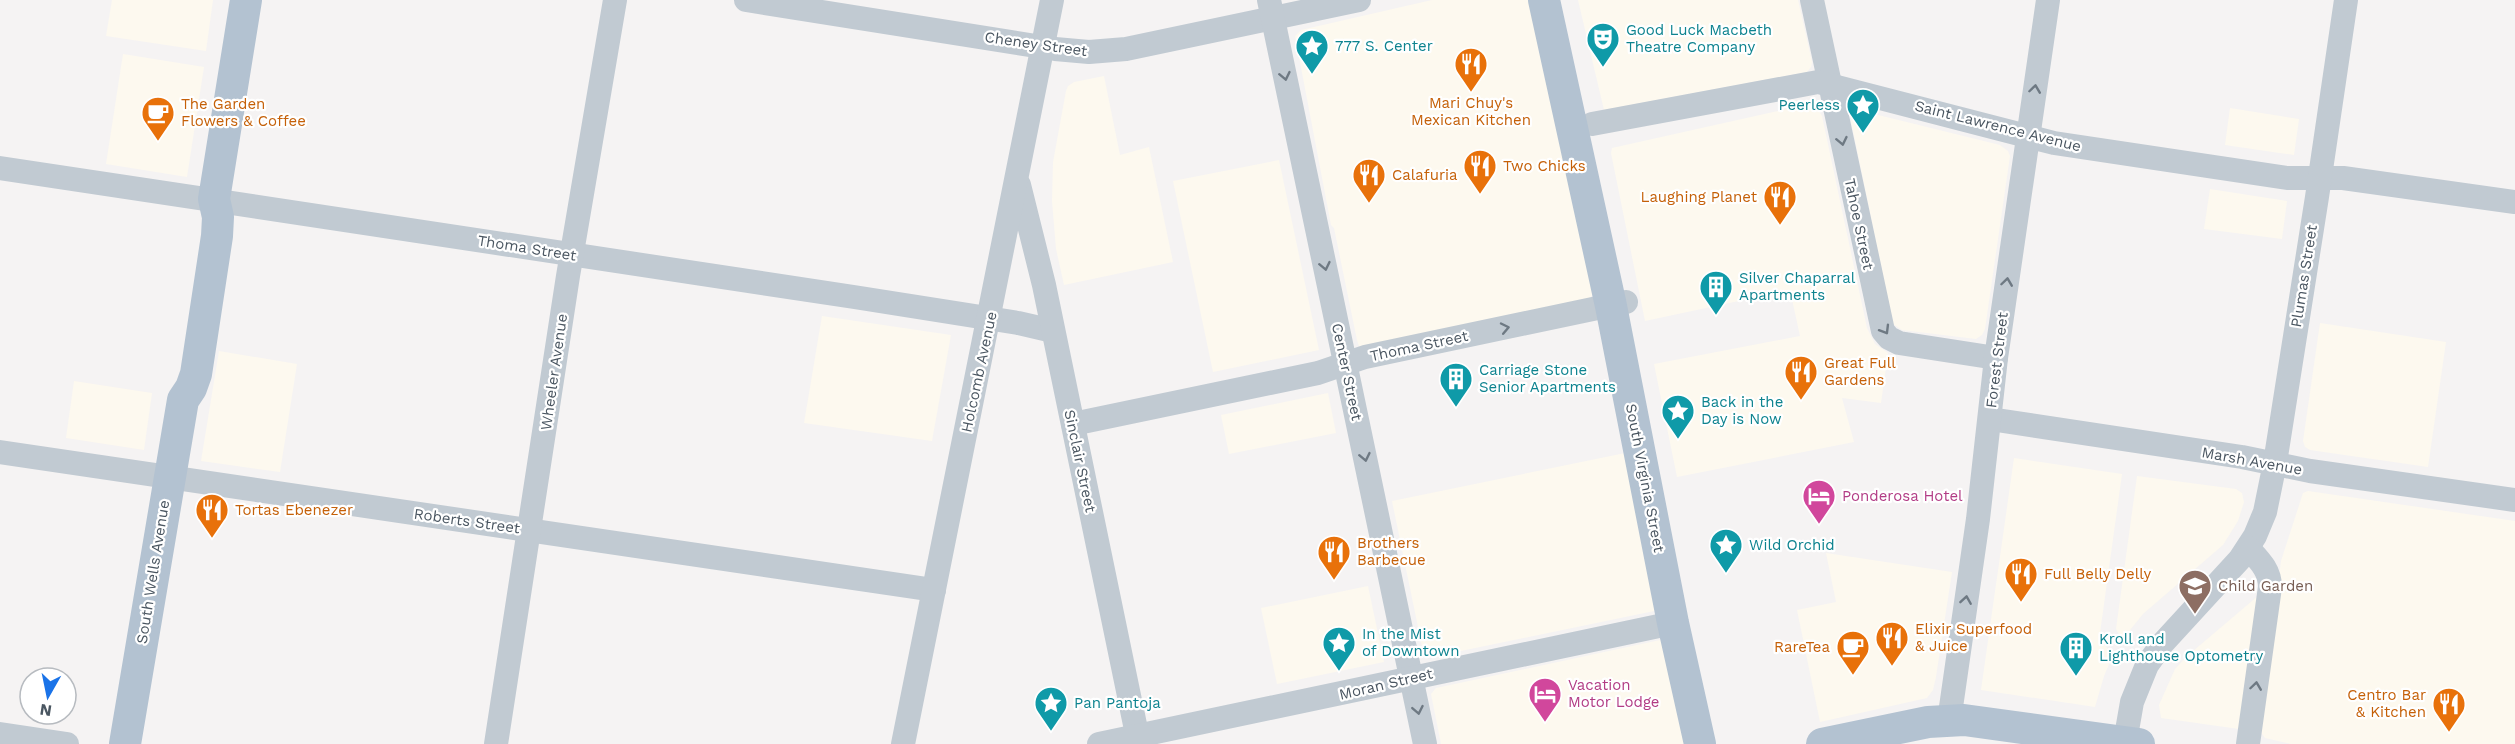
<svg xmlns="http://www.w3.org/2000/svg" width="2515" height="744" font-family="'Work Sans',sans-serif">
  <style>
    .commercial { fill: #fdf9ef }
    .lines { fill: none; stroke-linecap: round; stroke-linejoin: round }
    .minor { stroke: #c1cad2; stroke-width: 24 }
    .major { stroke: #b3c2d1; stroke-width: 32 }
    .oneway { stroke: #6e7983 }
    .labels { text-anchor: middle; stroke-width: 4.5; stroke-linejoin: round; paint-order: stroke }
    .culture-label { font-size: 15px; fill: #0d838f; stroke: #fff; text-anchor: start }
    .street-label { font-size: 15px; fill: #4a5661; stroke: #fff }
    .food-label { font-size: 15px; fill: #c56008; stroke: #fff; text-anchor: start }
    .hotel-label { font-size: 15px; fill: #b23c85; stroke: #fff; text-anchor: start }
    .education-label { font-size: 15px; fill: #785e54; stroke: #fff; text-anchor: start }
  </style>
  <rect width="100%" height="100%" fill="#f5f3f3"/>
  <!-- commercial -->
  <g class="commercial">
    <path d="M112,0H213L206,51L106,36Z"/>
    <path d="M1432,0H1534L1594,293L1589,299L1364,349L1359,346L1357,340L1334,228L1331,225L1295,36L1301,30Z"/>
    <path d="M1578,0H1798L1812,62L1811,67L1807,72L1604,110Z"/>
    <path d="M123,54L204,67L187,177L106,164Z"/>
    <path d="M1104,76L1120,155L1149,147L1173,262L1064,285L1056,249L1052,201L1053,162L1066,91L1068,86L1074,82Z"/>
    <path d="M1809,104L1815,105L1822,116L1867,328L1875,344L1888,353L1881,403L1842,398L1854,442L1677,477L1654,364L1800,336L1790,290L1645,321L1611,153L1612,148Z"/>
    <path d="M2230,108L2299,119L2294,155L2225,145Z"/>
    <path d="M1857,112H1866L2000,145L2008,151L2010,156L1985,329L1982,335L1976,339L1902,330L1893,324L1851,121Z"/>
    <path d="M1279,160L1319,350L1213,372L1173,181Z"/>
    <path d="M2210,189L2287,201L2282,239L2204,229Z"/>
    <path d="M822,316L951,335L932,441L804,423Z"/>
    <path d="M2320,323L2446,342L2428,467L2310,450L2305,447L2303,441Z"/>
    <path d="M219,351L297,364L280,472L201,461Z"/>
    <path d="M74,381L152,393L144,450L66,438Z"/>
    <path d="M1328,393L1336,433L1229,454L1221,415Z"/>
    <path d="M1630,452L1659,610L1427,658L1424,656L1392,501Z"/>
    <path d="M2014,458L2122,474L2100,633L2103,643L2113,655L2104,676L2095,707L1981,690Z"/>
    <path d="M2137,476L2236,489L2242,493L2244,502L2238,521L2223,545L2143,614L2122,640L2116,629Z"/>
    <path d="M2308,491L2515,521V744H2291L2265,738L2260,731L2281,561L2303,493Z"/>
    <path d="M1826,553L1952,572L1936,677L1933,690L1927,698L1820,722L1797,610L1836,602Z"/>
    <path d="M1368,586L1384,662L1277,684L1261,608Z"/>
    <path d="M2259,595L2239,729L2161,718L2159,705L2175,669L2186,657Z"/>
    <path d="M1660,640L1666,641L1694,744H1441L1431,694L1436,688Z"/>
  </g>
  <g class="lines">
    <!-- minor -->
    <g class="minor">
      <path d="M746,0L1055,49L1089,52L1126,49L1359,0"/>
      <path d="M1269,0L1425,744"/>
      <path d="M1812,0L1883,331L1889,338L1899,343L1996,358"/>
      <path d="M1592,124L1818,82L2054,143L2287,178H2343L2515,202"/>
      <path d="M0,168L854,297L1018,323L1053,331"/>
      <path d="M1019,185L1044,285L1139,744"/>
      <path d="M1990,419L2242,457L2310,471L2515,500"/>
      <path d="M1073,424L1318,373L1365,357L1626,302"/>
      <path d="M0,452L934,590"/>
      <path d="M1949,721L1978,519L1996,358L2048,0"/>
      <path d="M0,734L67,744"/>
      <path d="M2125,742L2132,702L2147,665L2162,644L2240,559L2255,536L2265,512L2275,463L2317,197L2346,0"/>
      <path d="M496,744L568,276L615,0"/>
      <path d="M903,744L1052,0"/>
      <path d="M1099,744L1673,623"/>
      <path d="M2248,744L2270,587C2270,570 2259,560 2248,548"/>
    </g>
    <!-- major -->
    <g class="major">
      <path d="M1544,0L1611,306L1673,623L1700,744"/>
      <path d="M125,744L183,400L191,388L196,374L217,236L218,217L214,199L246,0"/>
      <path d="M1822,744L1928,722L1964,720L2139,744"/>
    </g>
  </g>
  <!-- one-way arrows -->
  <defs><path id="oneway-chevron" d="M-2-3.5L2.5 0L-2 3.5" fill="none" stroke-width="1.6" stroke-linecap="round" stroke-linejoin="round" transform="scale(1.5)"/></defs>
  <g class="oneway">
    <use href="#oneway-chevron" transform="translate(1285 76) rotate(78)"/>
    <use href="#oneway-chevron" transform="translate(2035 89) rotate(-82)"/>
    <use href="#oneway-chevron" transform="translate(1842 141) rotate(78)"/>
    <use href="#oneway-chevron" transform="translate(1325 266) rotate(78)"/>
    <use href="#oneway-chevron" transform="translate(2007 282) rotate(-82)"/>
    <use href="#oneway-chevron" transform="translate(1505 328) rotate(-12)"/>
    <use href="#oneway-chevron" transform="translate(1885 330) rotate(59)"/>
    <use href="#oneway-chevron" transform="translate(1365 457) rotate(78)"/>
    <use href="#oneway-chevron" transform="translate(1966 600) rotate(-81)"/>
    <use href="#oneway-chevron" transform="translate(2256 686) rotate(-82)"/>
    <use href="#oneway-chevron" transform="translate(1418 710) rotate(79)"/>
  </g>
  <!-- icons -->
  <defs>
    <g id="theatre-pin" transform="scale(1.725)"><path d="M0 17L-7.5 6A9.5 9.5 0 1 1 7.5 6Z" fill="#0f9aa8" stroke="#fff"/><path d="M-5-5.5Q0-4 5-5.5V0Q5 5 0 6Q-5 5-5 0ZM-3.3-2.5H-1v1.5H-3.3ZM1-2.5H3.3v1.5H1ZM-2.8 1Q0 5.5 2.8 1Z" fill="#fff"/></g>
    <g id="sight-pin" transform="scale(1.725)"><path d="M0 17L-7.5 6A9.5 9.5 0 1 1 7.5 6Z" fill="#0f9aa8" stroke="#fff"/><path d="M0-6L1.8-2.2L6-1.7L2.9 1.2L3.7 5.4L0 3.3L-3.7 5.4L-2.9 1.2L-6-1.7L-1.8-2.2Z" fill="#fff"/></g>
    <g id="restaurant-pin" transform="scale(1.725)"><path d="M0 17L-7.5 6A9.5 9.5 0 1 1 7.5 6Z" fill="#e8710a" stroke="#fff"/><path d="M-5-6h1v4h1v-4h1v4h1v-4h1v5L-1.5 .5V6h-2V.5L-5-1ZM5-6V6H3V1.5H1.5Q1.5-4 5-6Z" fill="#fff"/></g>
    <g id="cafe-pin" transform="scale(1.725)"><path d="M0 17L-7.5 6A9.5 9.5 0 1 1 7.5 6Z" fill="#e8710a" stroke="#fff"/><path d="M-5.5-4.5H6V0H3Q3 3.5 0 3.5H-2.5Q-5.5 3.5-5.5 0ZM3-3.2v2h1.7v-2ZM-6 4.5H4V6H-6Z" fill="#fff"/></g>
    <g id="building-pin" transform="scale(1.725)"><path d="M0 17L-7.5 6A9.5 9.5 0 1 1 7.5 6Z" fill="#0f9aa8" stroke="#fff"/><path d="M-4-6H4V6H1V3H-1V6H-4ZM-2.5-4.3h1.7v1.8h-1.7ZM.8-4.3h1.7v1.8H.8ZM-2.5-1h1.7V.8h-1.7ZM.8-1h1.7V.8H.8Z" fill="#fff"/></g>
    <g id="hotel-pin" transform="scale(1.725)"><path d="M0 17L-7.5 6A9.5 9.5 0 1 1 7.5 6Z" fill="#d1479c" stroke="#fff"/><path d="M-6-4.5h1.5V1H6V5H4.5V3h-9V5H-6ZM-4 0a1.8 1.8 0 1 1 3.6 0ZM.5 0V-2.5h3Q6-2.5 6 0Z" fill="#fff"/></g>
    <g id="school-pin" transform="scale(1.725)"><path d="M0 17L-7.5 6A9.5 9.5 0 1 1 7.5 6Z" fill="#8d6e63" stroke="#fff"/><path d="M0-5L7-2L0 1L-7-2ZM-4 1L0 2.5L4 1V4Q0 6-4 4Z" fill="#fff"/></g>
  </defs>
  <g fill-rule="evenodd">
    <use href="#theatre-pin" x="1603" y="39"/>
    <use href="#sight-pin" x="1312" y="46"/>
    <use href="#restaurant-pin" x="1471" y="64"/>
    <use href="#sight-pin" x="1863" y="105"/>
    <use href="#cafe-pin" x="158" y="113"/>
    <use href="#restaurant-pin" x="1480" y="166"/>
    <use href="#restaurant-pin" x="1369" y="175"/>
    <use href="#restaurant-pin" x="1780" y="197"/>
    <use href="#building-pin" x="1716" y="287"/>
    <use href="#restaurant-pin" x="1801" y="372"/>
    <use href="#building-pin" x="1456" y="379"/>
    <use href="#sight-pin" x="1678" y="411"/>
    <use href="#hotel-pin" x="1819" y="496"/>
    <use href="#restaurant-pin" x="212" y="510"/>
    <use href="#sight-pin" x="1726" y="545"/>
    <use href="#restaurant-pin" x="1334" y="552"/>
    <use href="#restaurant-pin" x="2021" y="574"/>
    <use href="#school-pin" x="2195" y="586"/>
    <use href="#restaurant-pin" x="1892" y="638"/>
    <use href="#sight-pin" x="1339" y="643"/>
    <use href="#cafe-pin" x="1853" y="647"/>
    <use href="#building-pin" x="2076" y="648"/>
    <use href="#hotel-pin" x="1545" y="694"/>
    <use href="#sight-pin" x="1051" y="703"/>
    <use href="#restaurant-pin" x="2449" y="704"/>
  </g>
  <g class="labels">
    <!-- culture labels -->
    <g class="culture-label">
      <text x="1626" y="35">Good Luck Macbeth<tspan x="1626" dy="17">Theatre Company</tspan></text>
      <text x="1335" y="51">777 S. Center</text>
      <text x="1840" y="110" text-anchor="end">Peerless</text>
      <text x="1739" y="283">Silver Chaparral<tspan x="1739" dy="17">Apartments</tspan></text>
      <text x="1479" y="375">Carriage Stone<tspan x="1479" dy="17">Senior Apartments</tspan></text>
      <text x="1701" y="407">Back in the<tspan x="1701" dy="17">Day is Now</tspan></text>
      <text x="1749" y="550">Wild Orchid</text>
      <text x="1362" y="639">In the Mist<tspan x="1362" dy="17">of Downtown</tspan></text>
      <text x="2099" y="644">Kroll and<tspan x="2099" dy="17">Lighthouse Optometry</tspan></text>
      <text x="1074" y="708">Pan Pantoja</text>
    </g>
    <!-- street labels -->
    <g class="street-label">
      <text transform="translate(1036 44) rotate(8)" y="5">Cheney Street</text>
      <text transform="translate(1998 126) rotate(14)" y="5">Saint Lawrence Avenue</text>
      <text transform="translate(1859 224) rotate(78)" y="5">Tahoe Street</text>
      <text transform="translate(527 248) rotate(9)" y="5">Thoma Street</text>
      <text transform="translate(2304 276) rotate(-81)" y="5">Plumas Street</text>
      <text transform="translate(1419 346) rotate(-12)" y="5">Thoma Street</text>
      <text transform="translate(1997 360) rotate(-83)" y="5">Forest Street</text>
      <text transform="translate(554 372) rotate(-82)" y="5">Wheeler Avenue</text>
      <text transform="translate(979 372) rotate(-78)" y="5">Holcomb Avenue</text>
      <text transform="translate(1347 372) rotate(78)" y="5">Center Street</text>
      <text transform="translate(1080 461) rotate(78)" y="5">Sinclair Street</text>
      <text transform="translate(2252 461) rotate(10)" y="5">Marsh Avenue</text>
      <text transform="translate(1645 478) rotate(79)" y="5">South Virginia Street</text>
      <text transform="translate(467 521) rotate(8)" y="5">Roberts Street</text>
      <text transform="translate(153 572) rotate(-81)" y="5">South Wells Avenue</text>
      <text transform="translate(1386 684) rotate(-13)" y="5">Moran Street</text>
    </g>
    <!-- food labels -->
    <g class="food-label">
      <text x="1471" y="108" text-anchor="middle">Mari Chuy's<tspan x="1471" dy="17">Mexican Kitchen</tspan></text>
      <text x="181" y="109">The Garden<tspan x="181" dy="17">Flowers &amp; Coffee</tspan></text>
      <text x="1503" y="171">Two Chicks</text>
      <text x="1392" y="180">Calafuria</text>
      <text x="1757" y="202" text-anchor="end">Laughing Planet</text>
      <text x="1824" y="368">Great Full<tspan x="1824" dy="17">Gardens</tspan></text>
      <text x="235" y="515">Tortas Ebenezer</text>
      <text x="1357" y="548">Brothers<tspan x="1357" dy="17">Barbecue</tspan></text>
      <text x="2044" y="579">Full Belly Delly</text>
      <text x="1915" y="634">Elixir Superfood<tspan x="1915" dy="17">&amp; Juice</tspan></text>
      <text x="1830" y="652" text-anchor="end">RareTea</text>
      <text x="2426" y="700" text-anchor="end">Centro Bar<tspan x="2426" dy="17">&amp; Kitchen</tspan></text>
    </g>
    <!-- hotel labels -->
    <g class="hotel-label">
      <text x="1842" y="501">Ponderosa Hotel</text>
      <text x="1568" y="690">Vacation<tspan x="1568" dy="17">Motor Lodge</tspan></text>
    </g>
    <!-- education labels -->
    <g class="education-label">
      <text x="2218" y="591">Child Garden</text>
    </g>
  </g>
  <!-- north arrow -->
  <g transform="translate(48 696) rotate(189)"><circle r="28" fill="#ffffff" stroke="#b7bbc0" stroke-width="1.5"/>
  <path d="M0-4.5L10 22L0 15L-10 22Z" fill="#1a73e8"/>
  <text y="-9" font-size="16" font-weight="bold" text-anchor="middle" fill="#4a5661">N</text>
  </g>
</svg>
